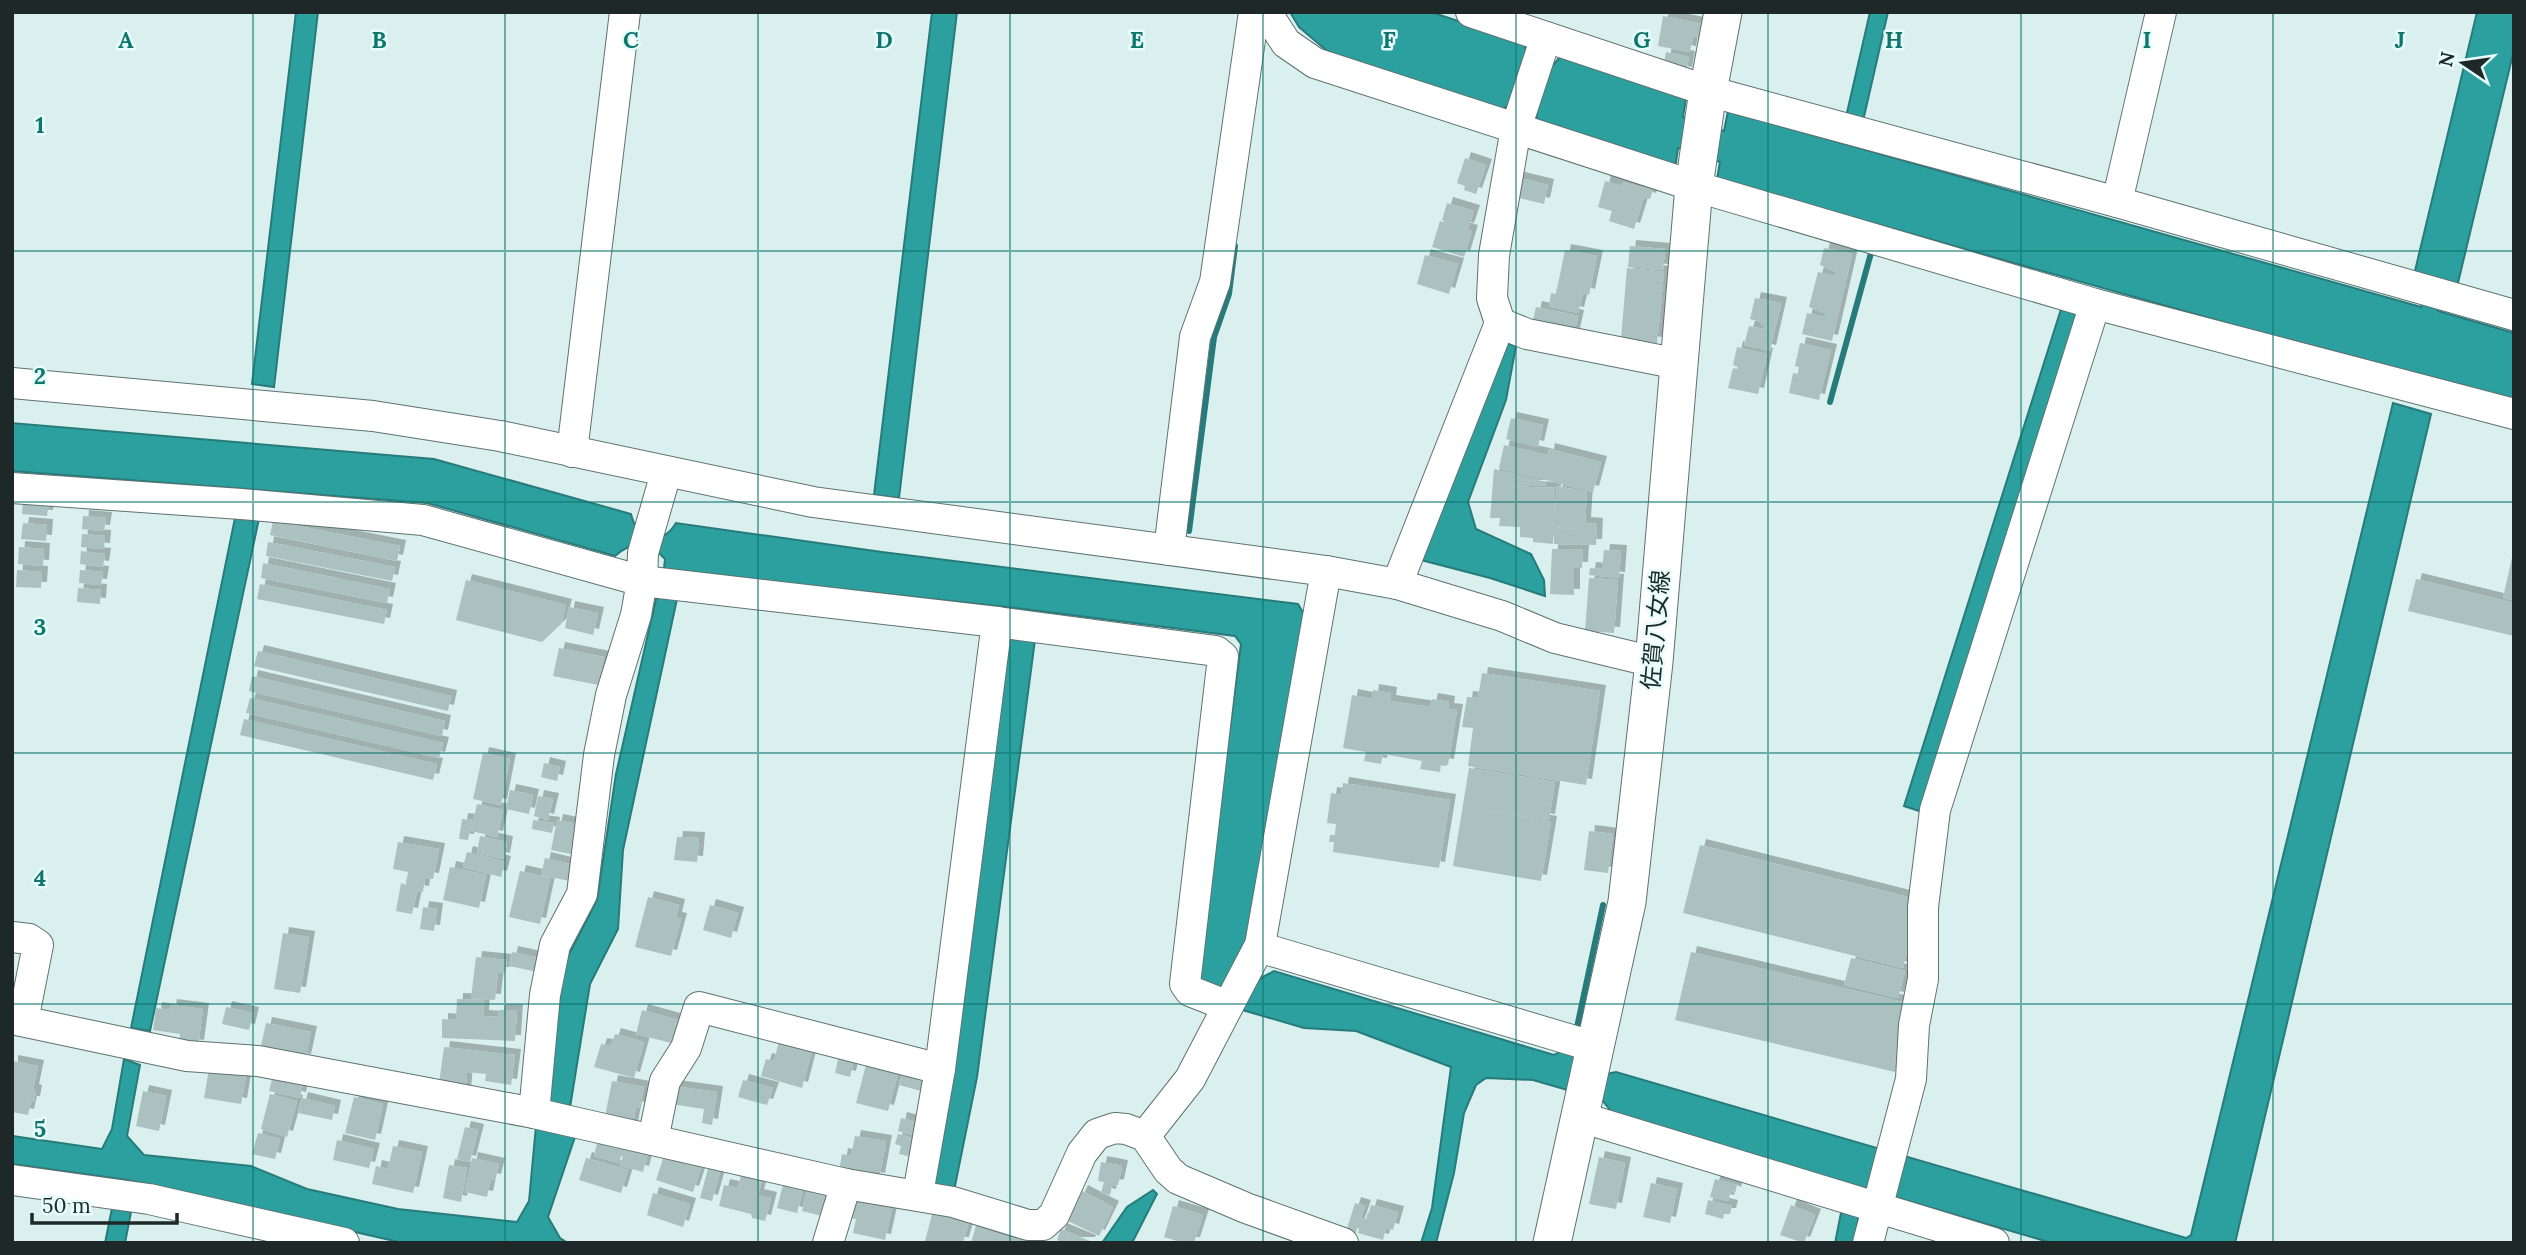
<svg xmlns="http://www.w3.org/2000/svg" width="2526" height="1255" font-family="Lora,'Noto Sans JP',serif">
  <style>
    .water { fill: #2ba09e; stroke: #277c7b; stroke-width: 2 }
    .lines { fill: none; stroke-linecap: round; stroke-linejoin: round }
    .stream { stroke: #277c7b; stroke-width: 6 }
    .building { fill: #abc1bf; filter: url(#shadow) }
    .minor-casing { stroke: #5e7271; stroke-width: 32 }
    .major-casing { stroke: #5e7271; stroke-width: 39 }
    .minor { stroke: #fff; stroke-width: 30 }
    .major { stroke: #fff; stroke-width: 37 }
    .grid { fill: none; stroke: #0f766e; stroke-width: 2; stroke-opacity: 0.55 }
    .labels { text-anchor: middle; stroke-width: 5; stroke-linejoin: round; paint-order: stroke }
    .street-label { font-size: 24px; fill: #1f2828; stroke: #e6fdfc }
    .grid-label { font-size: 23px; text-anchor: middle; font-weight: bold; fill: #0f766e; stroke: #e6fdfc; stroke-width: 5; stroke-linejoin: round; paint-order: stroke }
  </style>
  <defs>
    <filter id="shadow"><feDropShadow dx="6" dy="-6" stdDeviation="0" flood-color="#0004"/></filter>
  </defs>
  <rect width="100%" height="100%" fill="#d9f0ef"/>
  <!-- water -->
  <g class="water">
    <path d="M296,12H318L274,387L252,384Z"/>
    <path d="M932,12H957L899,498L874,495Z"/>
    <path d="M1290,12H1431L1524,43L1527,55L1553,65L1561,56L1686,98L1683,117L1724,131L1728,111L2421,307L2428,279L2414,275L2477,12H2514V50L2457,287L2444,284L2438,311L2514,333V404L1717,179L1720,162L1678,148L1675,169L1538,124L1536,112L1511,103L1501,111L1332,55L1299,27Z"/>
    <path d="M1870,12H1888L1863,121L1846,117Z"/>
    <path d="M2062,306L2080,311L1922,812L1904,806Z"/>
    <path d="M1505,342L1516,346L1506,400L1468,502L1476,529L1531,554L1544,580L1545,596L1490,578L1421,560Z"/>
    <path d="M2393,403L2431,414L2235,1243H2052L1614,1115L1602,1100L1533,1080L1486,1078L1476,1085L1464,1113L1454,1173L1436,1243H1421L1432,1208L1451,1067L1356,1031L1304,1028L1239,1009L1222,993L1201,983L1198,974L1241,644L1235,636L1024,609L674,571L664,568L665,559C648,540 634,540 615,556L427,503L12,471V423L434,459L631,514C637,540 661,548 676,523L882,552L1298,604L1305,616L1257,980L1274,971L1554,1055L1564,1050L1574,1053V1064L1606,1074L1616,1072L2186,1238L2191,1235Z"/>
    <path d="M236,513L260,514L150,1031L131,1028Z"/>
    <path d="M668,595L677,599L623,850L618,929L590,984L567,1126L575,1137L548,1217L560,1238L568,1243H403L128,1180L12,1164V1136L102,1149L112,1129L124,1059L140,1065L127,1136L144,1155L251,1166L307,1189L398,1209L517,1222L529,1201L536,1126L543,1123L564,964L597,900L616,774L656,599Z"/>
    <path d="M1008,637L1035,640L977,1077L954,1191L930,1184Z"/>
    <path d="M1153,1190L1157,1194L1132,1243H1102L1127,1207Z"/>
    <path d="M112,1208L131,1212L125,1243H105Z"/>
    <path d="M1842,1208L1859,1215L1854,1243H1835Z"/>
  </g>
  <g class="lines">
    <!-- stream -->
    <g class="stream">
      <path d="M1830,402L1871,253"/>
      <path d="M1189,531L1214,337L1229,294L1235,246"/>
      <path d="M1576,1032L1603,905"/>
    </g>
  </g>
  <!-- building -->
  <g class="building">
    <path d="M1663,16L1703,24L1701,38L1693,36L1690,52L1658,46Z"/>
    <path d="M1666,52L1689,57L1686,73L1663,68Z"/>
    <path d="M1465,158L1486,165L1476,194L1464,190L1465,186L1457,183Z"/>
    <path d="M1515,177L1548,185L1544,204L1519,198L1520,195L1511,193Z"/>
    <path d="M1605,181L1621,186L1623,182L1644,188L1645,185L1654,187L1650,199L1644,197L1634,229L1609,221L1612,211L1598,207Z"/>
    <path d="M1447,203L1474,211L1468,229L1442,220Z"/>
    <path d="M1440,221L1472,231L1464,257L1432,247Z"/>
    <path d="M1630,246L1665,249L1663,270L1628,267Z"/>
    <path d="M1824,248L1852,254L1832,341L1802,334L1807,313L1825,317V313L1809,307L1818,272L1834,276L1836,272L1820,265Z"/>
    <path d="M1565,250L1597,256L1589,295L1583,293L1578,313L1549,306L1551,293L1556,294Z"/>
    <path d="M1425,255L1458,264L1449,294L1417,284Z"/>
    <path d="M1627,268L1664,272L1657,343L1621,339Z"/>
    <path d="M1755,298L1781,303L1770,351L1744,345L1749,326L1764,329L1765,325L1761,324L1762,322L1750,319Z"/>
    <path d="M1536,307L1578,316L1573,339L1531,328Z"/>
    <path d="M1800,343L1831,350L1819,400L1789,393L1793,373L1798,374L1799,367L1795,366Z"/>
    <path d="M1737,347L1767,354L1758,394L1728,388L1733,368L1737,369L1738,367L1733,365Z"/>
    <path d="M1511,418L1543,425L1538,447L1506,439Z"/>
    <path d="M1504,445L1548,455L1549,449L1601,462L1593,492L1499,468Z"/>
    <path d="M1494,469L1546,482V486H1501L1555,488L1553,544L1533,542V538L1520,537V527L1499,526L1500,518H1490Z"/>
    <path d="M1557,486L1587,492L1585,523L1597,524L1596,545L1554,544V528L1586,529L1554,527Z"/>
    <path d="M23,498L49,501L47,516L22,514Z"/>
    <path d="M83,516L106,518L104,531L82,529Z"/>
    <path d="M273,521L400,546L397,561L270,535Z"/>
    <path d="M23,523L47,525L46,541L21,539Z"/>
    <path d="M82,534L105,536L104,549L81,547Z"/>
    <path d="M268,542L395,567L392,581L266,556Z"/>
    <path d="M19,547L44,549L43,566L18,564Z"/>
    <path d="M1552,549H1583L1582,568H1574V595L1550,594Z"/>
    <path d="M1604,550L1621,551L1619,578L1589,575L1590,568L1602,569Z"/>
    <path d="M81,551L105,554L103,567L80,564Z"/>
    <path d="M2513,553H2514V600L2503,598Z"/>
    <path d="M263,563L390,589L387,603L261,578Z"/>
    <path d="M17,570L42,572L41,588L16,587Z"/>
    <path d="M80,570L103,572L101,585L79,583Z"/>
    <path d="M1589,578L1618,580L1614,633L1585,631Z"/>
    <path d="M2416,579L2514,603V636L2408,611Z"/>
    <path d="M466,580L566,605L561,624L542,642L456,620Z"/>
    <path d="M260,584L387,610L384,624L257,599Z"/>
    <path d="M78,588L101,590L100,604L77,602Z"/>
    <path d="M569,607L598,613L593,635L565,628Z"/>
    <path d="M559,648L604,657L598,685L553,676Z"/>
    <path d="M258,651L451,696L448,711L254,666Z"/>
    <path d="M1482,673L1600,691L1586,785L1468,766L1473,728L1462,727L1467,697L1478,698Z"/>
    <path d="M252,676L445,721L442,736L249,691Z"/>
    <path d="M1373,690L1391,693L1390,701L1430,707L1432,699L1449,702L1448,709L1457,710L1448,765L1441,764L1440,772L1420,769L1422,761L1383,754L1381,764L1364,761L1366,752L1343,748L1352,695L1372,699Z"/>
    <path d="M250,698L443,743L439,758L246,713Z"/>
    <path d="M244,719L437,764L433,780L240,735Z"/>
    <path d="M483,753L510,759L501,805L473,799Z"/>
    <path d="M544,763L560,767L557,781L541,777Z"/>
    <path d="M1469,768L1555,782L1549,820L1479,809L1551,822L1541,881L1453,866Z"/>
    <path d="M1343,783L1450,800L1439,868L1333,852L1334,842H1329L1330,835H1335L1336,824L1327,823L1331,793L1341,795Z"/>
    <path d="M510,790L533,795L529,814L506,809Z"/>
    <path d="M538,796L553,799L548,820L534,816Z"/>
    <path d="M477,804L503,810L497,837L471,831Z"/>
    <path d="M462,819L472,820L468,840L459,839Z"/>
    <path d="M533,820L554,823L552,833L532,829Z"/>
    <path d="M557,820L587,826L581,856L551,850Z"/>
    <path d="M1589,831L1613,834L1608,873L1584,870Z"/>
    <path d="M480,836L507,842L504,859L477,853Z"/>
    <path d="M677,837L699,838L697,862L674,860Z"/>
    <path d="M398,842L439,849L433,879L425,878L423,892L417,891L412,914L396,911L401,883L406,885L408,872L393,869Z"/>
    <path d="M1700,845L1920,900L1903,968L1683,913Z"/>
    <path d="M467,852L505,862L501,877L463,867Z"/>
    <path d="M545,858L578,866L574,882L541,875Z"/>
    <path d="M450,867L486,875L479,908L443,900Z"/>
    <path d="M520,871L550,878L540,924L509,917Z"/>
    <path d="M648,897L679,905L676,918L681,919L671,956L635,947Z"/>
    <path d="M710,905L738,913L731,938L703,930Z"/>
    <path d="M423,907L437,909L434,931L420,929Z"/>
    <path d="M283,933L309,937L300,993L274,989Z"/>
    <path d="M512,952L545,959L542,973L509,966Z"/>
    <path d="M1691,952L1911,1004L1895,1072L1675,1020Z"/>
    <path d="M476,957L507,960L505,973H498L495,1000L471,998Z"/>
    <path d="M1851,958L1905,971L1898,998L1844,985Z"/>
    <path d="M457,999L484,1000L483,1016L498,1017L499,1010H517L515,1041L442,1038V1019L456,1020Z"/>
    <path d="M171,1005L203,1009L198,1046L179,1043L180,1034L153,1030L156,1008L170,1010Z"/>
    <path d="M226,1007L253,1013L249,1030L222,1024Z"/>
    <path d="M642,1010L685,1022L679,1045L636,1034Z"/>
    <path d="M266,1023L311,1032L305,1060L260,1051Z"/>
    <path d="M615,1034L644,1042L634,1078L594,1067L601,1044L611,1046Z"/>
    <path d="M779,1041L812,1050L802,1088L761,1076L766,1059L774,1061Z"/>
    <path d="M444,1047L515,1055L511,1085L485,1081L486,1074L467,1072L465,1094L438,1091Z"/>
    <path d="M839,1055L854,1059L850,1077L835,1073Z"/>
    <path d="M12,1061L38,1066L33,1090L36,1091L34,1102H31L28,1115L12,1112Z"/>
    <path d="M867,1061L899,1069L888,1111L856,1103Z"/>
    <path d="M210,1063L247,1069L241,1104L204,1098Z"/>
    <path d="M904,1069L929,1077L925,1092L899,1085Z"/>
    <path d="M274,1071L304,1078L300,1098L269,1091Z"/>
    <path d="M743,1080L773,1088L767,1105L738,1097Z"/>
    <path d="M612,1081L644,1087L639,1108L636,1107L632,1127L604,1121Z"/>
    <path d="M673,1086L717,1092L712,1125L702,1123L704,1109L671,1104Z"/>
    <path d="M143,1091L166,1096L159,1131L136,1126Z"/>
    <path d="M270,1094L297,1101L287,1137L261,1129Z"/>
    <path d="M354,1097L383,1104L375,1140L345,1133Z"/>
    <path d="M302,1098L335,1106L332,1120L298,1113Z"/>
    <path d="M901,1118L920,1123L917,1136L898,1131Z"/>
    <path d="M465,1127L478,1130L470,1162L457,1159Z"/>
    <path d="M258,1133L280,1139L275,1159L252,1154Z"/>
    <path d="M898,1134L920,1140L916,1158L899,1154L901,1146L895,1144Z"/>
    <path d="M855,1136L886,1141L879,1179L839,1171L842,1154L851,1156Z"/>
    <path d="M337,1140L374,1149L369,1168L333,1160Z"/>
    <path d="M597,1143L623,1150L619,1163L594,1156Z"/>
    <path d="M393,1146L422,1152L413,1193L372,1184L376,1166L388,1169Z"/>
    <path d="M625,1148L648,1153L643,1172L620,1166Z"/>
    <path d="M666,1150L703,1162L693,1192L656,1180Z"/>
    <path d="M1599,1157L1625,1163L1616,1209L1589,1204Z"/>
    <path d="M472,1158L499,1164L495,1180L491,1179L487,1197L465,1192Z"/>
    <path d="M586,1158L628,1170L621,1193L579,1180Z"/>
    <path d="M1101,1162L1122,1166L1118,1185L1112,1186L1110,1195L1101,1193L1104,1182L1098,1181Z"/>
    <path d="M449,1165L467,1168L461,1202L443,1198Z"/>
    <path d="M709,1165L721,1168L712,1201L700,1198Z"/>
    <path d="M742,1171L763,1177L758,1195L771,1198L765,1221L752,1218L751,1214L719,1206L724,1185L738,1188Z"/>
    <path d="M1715,1179L1737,1185L1735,1193L1731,1191L1728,1201L1710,1197Z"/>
    <path d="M784,1181L804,1186L797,1213L777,1208Z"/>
    <path d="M1651,1183L1677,1189L1670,1223L1643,1217Z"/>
    <path d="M807,1190L836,1197L830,1218L802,1211Z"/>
    <path d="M1082,1191L1113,1207L1099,1236L1068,1221Z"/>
    <path d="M653,1193L690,1204L683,1227L647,1215Z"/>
    <path d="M853,1194L893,1203L885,1240L853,1233L856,1219L849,1218Z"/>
    <path d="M1708,1200L1732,1206L1730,1214H1724L1723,1219L1705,1214Z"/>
    <path d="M1355,1203L1365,1206L1355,1235L1346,1232Z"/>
    <path d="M1371,1205L1398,1212L1393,1230L1386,1228L1383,1240L1358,1233L1362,1218L1367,1219Z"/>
    <path d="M1791,1205L1815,1215L1804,1243L1780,1235Z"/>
    <path d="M1173,1206L1203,1215L1194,1243H1183L1164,1237Z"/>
    <path d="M934,1207L970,1218L963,1243L925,1241Z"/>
    <path d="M977,1222L1027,1235L1025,1243H971Z"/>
    <path d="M1061,1229L1090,1241L1089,1243H1064L1057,1240Z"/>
  </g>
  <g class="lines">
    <!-- minor casing -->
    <g class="minor-casing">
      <g id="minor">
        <path d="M1266,12L1286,43L1315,63L1694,186L2095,304L2514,414"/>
        <path d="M1471,12L1708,91L2117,202L2514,315"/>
        <path d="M2117,202L2161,12"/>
        <path d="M1500,323L1527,334L1679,364"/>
        <path d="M12,383L373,416L500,436L813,502L1326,571L1397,584L1502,616L1555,638L1654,662"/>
        <path d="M572,452L625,12"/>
        <path d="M12,488L241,504L423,520L642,581L997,622L940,1069L918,1194"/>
        <path d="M1169,550L1195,337L1215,282L1254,12"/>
        <path d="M1397,584L1500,323L1492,298L1494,255L1516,128L1546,37"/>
        <path d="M997,622L1216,651L1223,657L1185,984L1190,991L1228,1006"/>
        <path d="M12,937L29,939L38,945L23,1021"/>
        <path d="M1260,945L1272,951L1595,1047"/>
        <path d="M12,1019L187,1056L258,1061L534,1113L846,1184L953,1202L1028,1225H1043L1054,1215L1082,1153L1097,1134L1115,1128L1126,1129L1145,1136L1168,1170L1178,1179L1246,1208L1343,1243"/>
        <path d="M534,1113L545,995L555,945L582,894L599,755L611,695L636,615L642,581L643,553L666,473"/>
        <path d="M1580,1117L1994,1243"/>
        <path d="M1145,1136L1190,1079L1260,945L1326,571"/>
        <path d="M653,1140L665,1081L686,1048L699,1007L940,1069"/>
        <path d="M12,1180L149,1199L344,1243"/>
        <path d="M828,1243L846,1184"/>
        <path d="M1868,1243L1911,1079L1914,1025L1923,979V907L1935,810L2095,304"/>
      </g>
    </g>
    <!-- major casing -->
    <g class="major-casing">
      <path id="major" d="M1552,1243L1627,902L1654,662L1694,186L1708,91L1723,12"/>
    </g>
    <!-- minor -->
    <use href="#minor" class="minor"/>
    <!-- major -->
    <use href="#major" class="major"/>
  </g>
  <!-- grid -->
  <path class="grid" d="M253,12V1243M505,12V1243M758,12V1243M1010,12V1243M1263,12V1243M1516,12V1243M1768,12V1243M2021,12V1243M2273,12V1243M12,251H2514M12,502H2514M12,753H2514M12,1004H2514"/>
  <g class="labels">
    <!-- street labels -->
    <g class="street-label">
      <text transform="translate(1656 630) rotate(-85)" y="8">佐賀八女線</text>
    </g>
  </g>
  <g class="grid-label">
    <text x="126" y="48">A</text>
    <text x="379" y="48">B</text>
    <text x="631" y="48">C</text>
    <text x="884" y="48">D</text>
    <text x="1137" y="48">E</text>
    <text x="1389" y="48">F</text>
    <text x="1642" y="48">G</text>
    <text x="1894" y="48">H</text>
    <text x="2147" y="48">I</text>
    <text x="2400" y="48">J</text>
    <text x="40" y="133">1</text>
    <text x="40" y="384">2</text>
    <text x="40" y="635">3</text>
    <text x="40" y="886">4</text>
    <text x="40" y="1137">5</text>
  </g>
  <!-- border -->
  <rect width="2526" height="1255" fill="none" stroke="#1f2828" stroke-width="28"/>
  <!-- north arrow -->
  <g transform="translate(2463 63) rotate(283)" stroke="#e6fdfc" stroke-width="5" paint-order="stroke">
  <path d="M0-5L12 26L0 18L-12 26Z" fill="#1f2828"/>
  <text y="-10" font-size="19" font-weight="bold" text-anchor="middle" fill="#1f2828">N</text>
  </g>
  <!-- scale -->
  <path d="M32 1213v10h145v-10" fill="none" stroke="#1f2828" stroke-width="3.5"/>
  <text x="42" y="1213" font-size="21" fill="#1f2828" stroke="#e6fdfc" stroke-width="5" paint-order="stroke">50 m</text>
</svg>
